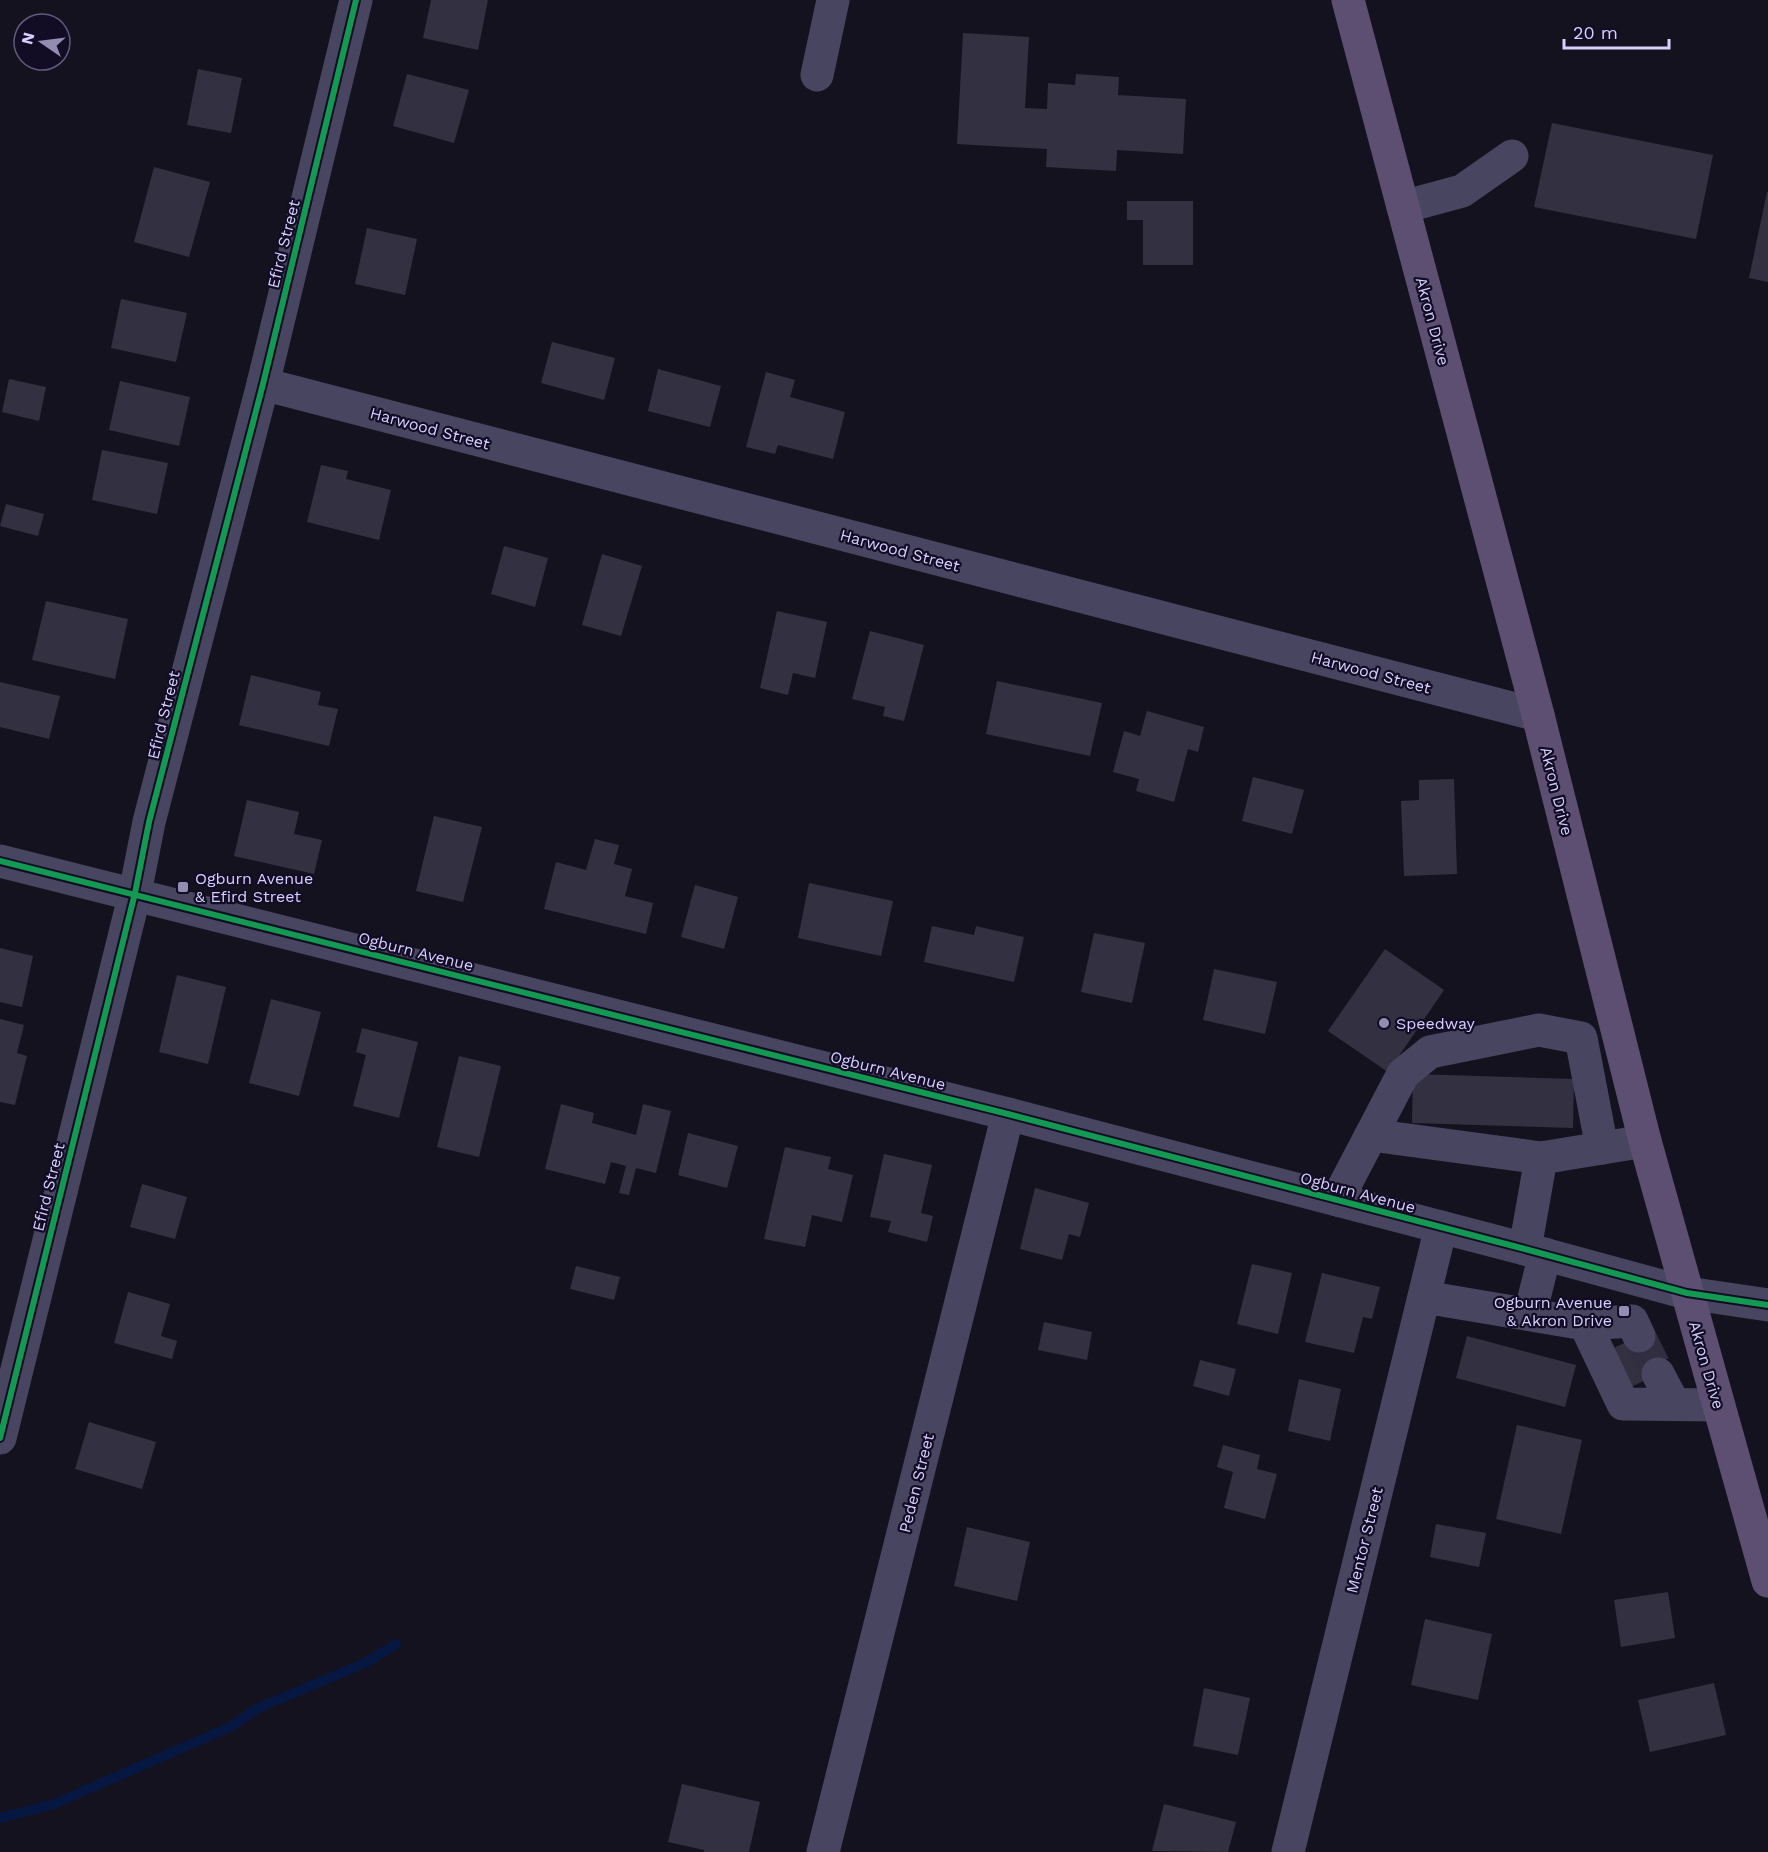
<svg xmlns="http://www.w3.org/2000/svg" width="1768" height="1852" font-family="'Work Sans',sans-serif">
  <style>
    .lines { fill: none; stroke-linecap: round; stroke-linejoin: round }
    .stream { stroke: #061841; stroke-width: 10 }
    .building { fill: #333041 }
    .minor-tunnel { stroke: #322e41; stroke-width: 33; stroke-dasharray: 33 16; stroke-linecap: butt }
    .minor { stroke: #484560; stroke-width: 33 }
    .major { stroke: #5d4f71; stroke-width: 33 }
    .cycleway-casing { stroke: #120c25; stroke-width: 10 }
    .cycleway { stroke: #139951; stroke-width: 6 }
    .poi-dot { fill: #938eb1; stroke: #120c25; stroke-width: 2 }
    .labels { text-anchor: middle; stroke-width: 4.5; stroke-linejoin: round; paint-order: stroke }
    .street-label { font-size: 16px; fill: #d7d0ff; stroke: #120c25 }
    .poi-label { font-size: 16px; fill: #d7d0ff; stroke: #120c25; text-anchor: start }
  </style>
  <rect width="100%" height="100%" fill="#15121f"/>
  <g class="lines">
    <!-- stream -->
    <path class="stream" d="M0,1818L54,1804L230,1727L258,1708L365,1663L396,1644"/>
  </g>
  <!-- building -->
  <g class="building">
    <path d="M431,0H488L478,50L423,38Z"/>
    <path d="M963,33L1029,37L1025,108L1047,109L1048,83L1075,85L1076,74L1119,77L1118,95L1186,99L1183,154L1117,150L1116,171L1046,167L1047,149L957,144Z"/>
    <path d="M198,69L242,78L231,133L187,125Z"/>
    <path d="M407,74L469,90L454,143L393,126Z"/>
    <path d="M1552,123L1713,155L1696,239L1534,207Z"/>
    <path d="M154,167L210,182L189,257L134,242Z"/>
    <path d="M1767,192H1768V282L1749,278Z"/>
    <path d="M1127,201H1193V265H1143V220H1127Z"/>
    <path d="M367,228L417,239L405,295L355,284Z"/>
    <path d="M121,299L187,313L176,362L111,348Z"/>
    <path d="M552,342L615,358L604,400L541,383Z"/>
    <path d="M658,369L721,386L710,427L648,411Z"/>
    <path d="M766,372L795,380L790,397L845,412L833,459L778,445L775,454L746,447Z"/>
    <path d="M9,379L46,387L39,421L2,412Z"/>
    <path d="M120,381L190,397L179,446L109,430Z"/>
    <path d="M102,450L168,463L157,514L92,500Z"/>
    <path d="M321,465L348,471L346,479L391,490L379,540L307,522Z"/>
    <path d="M6,504L44,514L38,536L0,526Z"/>
    <path d="M504,546L548,558L535,607L491,594Z"/>
    <path d="M602,554L642,566L621,636L582,625Z"/>
    <path d="M46,601L128,619L115,679L32,660Z"/>
    <path d="M777,611L827,622L815,678L793,673L788,695L760,688Z"/>
    <path d="M870,631L924,645L904,721L883,716L885,707L852,699Z"/>
    <path d="M251,675L321,692L318,705L338,709L329,746L239,725Z"/>
    <path d="M997,681L1102,703L1090,756L986,734Z"/>
    <path d="M0,682L60,696L49,739L0,727Z"/>
    <path d="M1147,711L1204,727L1198,752L1188,749L1174,802L1136,791L1139,779L1113,772L1124,731L1140,736Z"/>
    <path d="M1253,777L1304,790L1292,834L1242,821Z"/>
    <path d="M1454,779L1457,874L1404,876L1401,801L1419,800V780Z"/>
    <path d="M247,800L299,812L294,834L322,840L314,874L234,856Z"/>
    <path d="M434,816L482,827L463,902L416,891Z"/>
    <path d="M595,839L619,845L614,864L632,869L625,896L653,903L646,934L544,909L556,862L586,870Z"/>
    <path d="M809,883L893,901L881,956L798,938Z"/>
    <path d="M695,885L738,897L724,949L681,937Z"/>
    <path d="M932,926L974,935L976,926L1024,937L1014,982L924,962Z"/>
    <path d="M1094,933L1145,943L1132,1003L1081,992Z"/>
    <path d="M0,948L33,956L22,1007L0,1002Z"/>
    <path d="M1385,949L1444,990L1388,1072L1328,1031Z"/>
    <path d="M1214,969L1277,982L1265,1034L1203,1020Z"/>
    <path d="M177,975L226,987L208,1064L159,1052Z"/>
    <path d="M271,999L321,1012L299,1096L249,1083Z"/>
    <path d="M0,1019L24,1025L17,1053L27,1056L15,1105L0,1102Z"/>
    <path d="M362,1028L418,1042L399,1118L353,1106L366,1055L356,1052Z"/>
    <path d="M459,1056L501,1066L479,1157L437,1147Z"/>
    <path d="M1413,1074L1574,1079L1573,1128L1412,1123Z"/>
    <path d="M561,1104L594,1113L592,1123L636,1135L643,1104L671,1111L656,1173L636,1168L629,1195L619,1193L626,1166L611,1162L605,1184L545,1169Z"/>
    <path d="M688,1133L738,1146L727,1188L678,1175Z"/>
    <path d="M785,1147L831,1157L828,1169L853,1175L842,1222L812,1215L805,1247L764,1239Z"/>
    <path d="M884,1154L932,1165L921,1213L933,1216L927,1242L888,1232L891,1221L870,1217Z"/>
    <path d="M142,1184L187,1197L175,1239L130,1227Z"/>
    <path d="M1035,1188L1089,1203L1080,1237L1069,1234L1062,1260L1020,1249Z"/>
    <path d="M1252,1264L1292,1273L1278,1334L1237,1324Z"/>
    <path d="M576,1266L620,1277L614,1300L570,1289Z"/>
    <path d="M1322,1273L1380,1287L1372,1319L1363,1317L1354,1353L1305,1342Z"/>
    <path d="M128,1292L170,1304L161,1336L177,1341L172,1359L114,1343Z"/>
    <path d="M1044,1322L1092,1332L1087,1360L1038,1350Z"/>
    <path d="M1642,1335L1660,1373L1627,1389L1609,1350Z"/>
    <path d="M1467,1336L1576,1365L1565,1407L1456,1378Z"/>
    <path d="M1200,1360L1236,1369L1229,1396L1193,1386Z"/>
    <path d="M1299,1379L1341,1389L1330,1441L1288,1431Z"/>
    <path d="M89,1422L156,1442L142,1489L75,1469Z"/>
    <path d="M1517,1425L1582,1440L1561,1534L1496,1519Z"/>
    <path d="M1223,1445L1260,1455L1257,1469L1277,1474L1265,1519L1224,1508L1233,1472L1217,1467Z"/>
    <path d="M1436,1524L1486,1533L1479,1567L1430,1557Z"/>
    <path d="M967,1527L1030,1542L1017,1601L954,1586Z"/>
    <path d="M1668,1592L1675,1638L1621,1647L1614,1600Z"/>
    <path d="M1425,1619L1492,1634L1478,1700L1411,1685Z"/>
    <path d="M1714,1683L1726,1735L1650,1752L1638,1700Z"/>
    <path d="M1204,1688L1250,1698L1238,1755L1193,1746Z"/>
    <path d="M682,1784L760,1802L749,1852H704V1850L668,1842Z"/>
    <path d="M1164,1804L1236,1822L1228,1852L1152,1851Z"/>
  </g>
  <g class="lines">
    <!-- minor-tunnel -->
    <path class="minor-tunnel" d="M1639,1336L1658,1374"/>
    <!-- minor -->
    <g class="minor">
      <path d="M817,75L833,0"/>
      <path d="M1403,207L1462,191L1512,156"/>
      <path d="M263,384L1538,715"/>
      <path d="M0,861L1008,1114L1525,1249L1687,1293L1768,1305"/>
      <path d="M1371,1135L1541,1158"/>
      <path d="M1337,1200L1403,1074L1430,1052L1539,1030L1581,1038L1602,1148"/>
      <path d="M1525,1249L1541,1158L1645,1141"/>
      <path d="M1424,1297L1585,1324L1623,1404L1718,1405"/>
      <path d="M1530,1314L1545,1254"/>
      <path d="M1585,1324L1632,1321L1639,1336"/>
      <path d="M1658,1374L1674,1404"/>
      <path d="M0,1438L135,893L149,822L263,384L356,0"/>
      <path d="M823,1852L1008,1114"/>
      <path d="M1288,1852L1441,1227"/>
    </g>
    <!-- major -->
    <path class="major" d="M1348,0L1538,715L1645,1141L1768,1581"/>
    <!-- cycleway casing -->
    <g class="cycleway-casing">
      <g id="cycleway">
        <path d="M0,861L1008,1114L1525,1249L1687,1293L1768,1305"/>
        <path d="M0,1438L135,893L149,822L263,384L356,0"/>
      </g>
    </g>
    <!-- cycleway -->
    <use href="#cycleway" class="cycleway"/>
  </g>
  <!-- markers -->
  <g class="poi-dot">
    <rect x="177" y="881" width="12" height="12" rx="3"/>
    <circle cx="1384" cy="1023" r="6"/>
    <rect x="1618" y="1305" width="12" height="12" rx="3"/>
  </g>
  <g class="labels">
    <!-- street labels -->
    <g class="street-label">
      <text transform="translate(283 244) rotate(-76)" y="6">Efird Street</text>
      <text transform="translate(1433 321) rotate(75)" y="6">Akron Drive</text>
      <text transform="translate(430 428) rotate(15)" y="6">Harwood Street</text>
      <text transform="translate(900 550) rotate(15)" y="6">Harwood Street</text>
      <text transform="translate(1371 672) rotate(15)" y="6">Harwood Street</text>
      <text transform="translate(163 715) rotate(-76)" y="6">Efird Street</text>
      <text transform="translate(1557 791) rotate(76)" y="6">Akron Drive</text>
      <text transform="translate(416 951) rotate(14)" y="6">Ogburn Avenue</text>
      <text transform="translate(888 1070) rotate(14)" y="6">Ogburn Avenue</text>
      <text transform="translate(48 1187) rotate(-76)" y="6">Efird Street</text>
      <text transform="translate(1358 1192) rotate(15)" y="6">Ogburn Avenue</text>
      <text transform="translate(1707 1365) rotate(74)" y="6">Akron Drive</text>
      <text transform="translate(916 1483) rotate(-76)" y="6">Peden Street</text>
      <text transform="translate(1364 1540) rotate(-76)" y="6">Mentor Street</text>
    </g>
    <!-- poi labels -->
    <g class="poi-label">
      <text x="195" y="884">Ogburn Avenue<tspan x="195" dy="18">&amp; Efird Street</tspan></text>
      <text x="1396" y="1029">Speedway</text>
      <text x="1612" y="1308" text-anchor="end">Ogburn Avenue<tspan x="1612" dy="18">&amp; Akron Drive</tspan></text>
    </g>
  </g>
  <!-- north arrow -->
  <g transform="translate(42 42) rotate(284)"><circle r="28" fill="#120c25" stroke="#615a7c" stroke-width="1.5"/>
  <path d="M0-4.5L10 22L0 15L-10 22Z" fill="#938eb1"/>
  <text y="-9" font-size="16" font-weight="bold" text-anchor="middle" fill="#d7d0ff">N</text>
  </g>
  <!-- scale -->
  <path d="M1564 39v9h105v-9" fill="none" stroke="#d7d0ff" stroke-width="3"/>
  <text x="1573" y="39" font-size="18" fill="#d7d0ff" stroke="#120c25" stroke-width="4.5" paint-order="stroke">20 m</text>
</svg>
